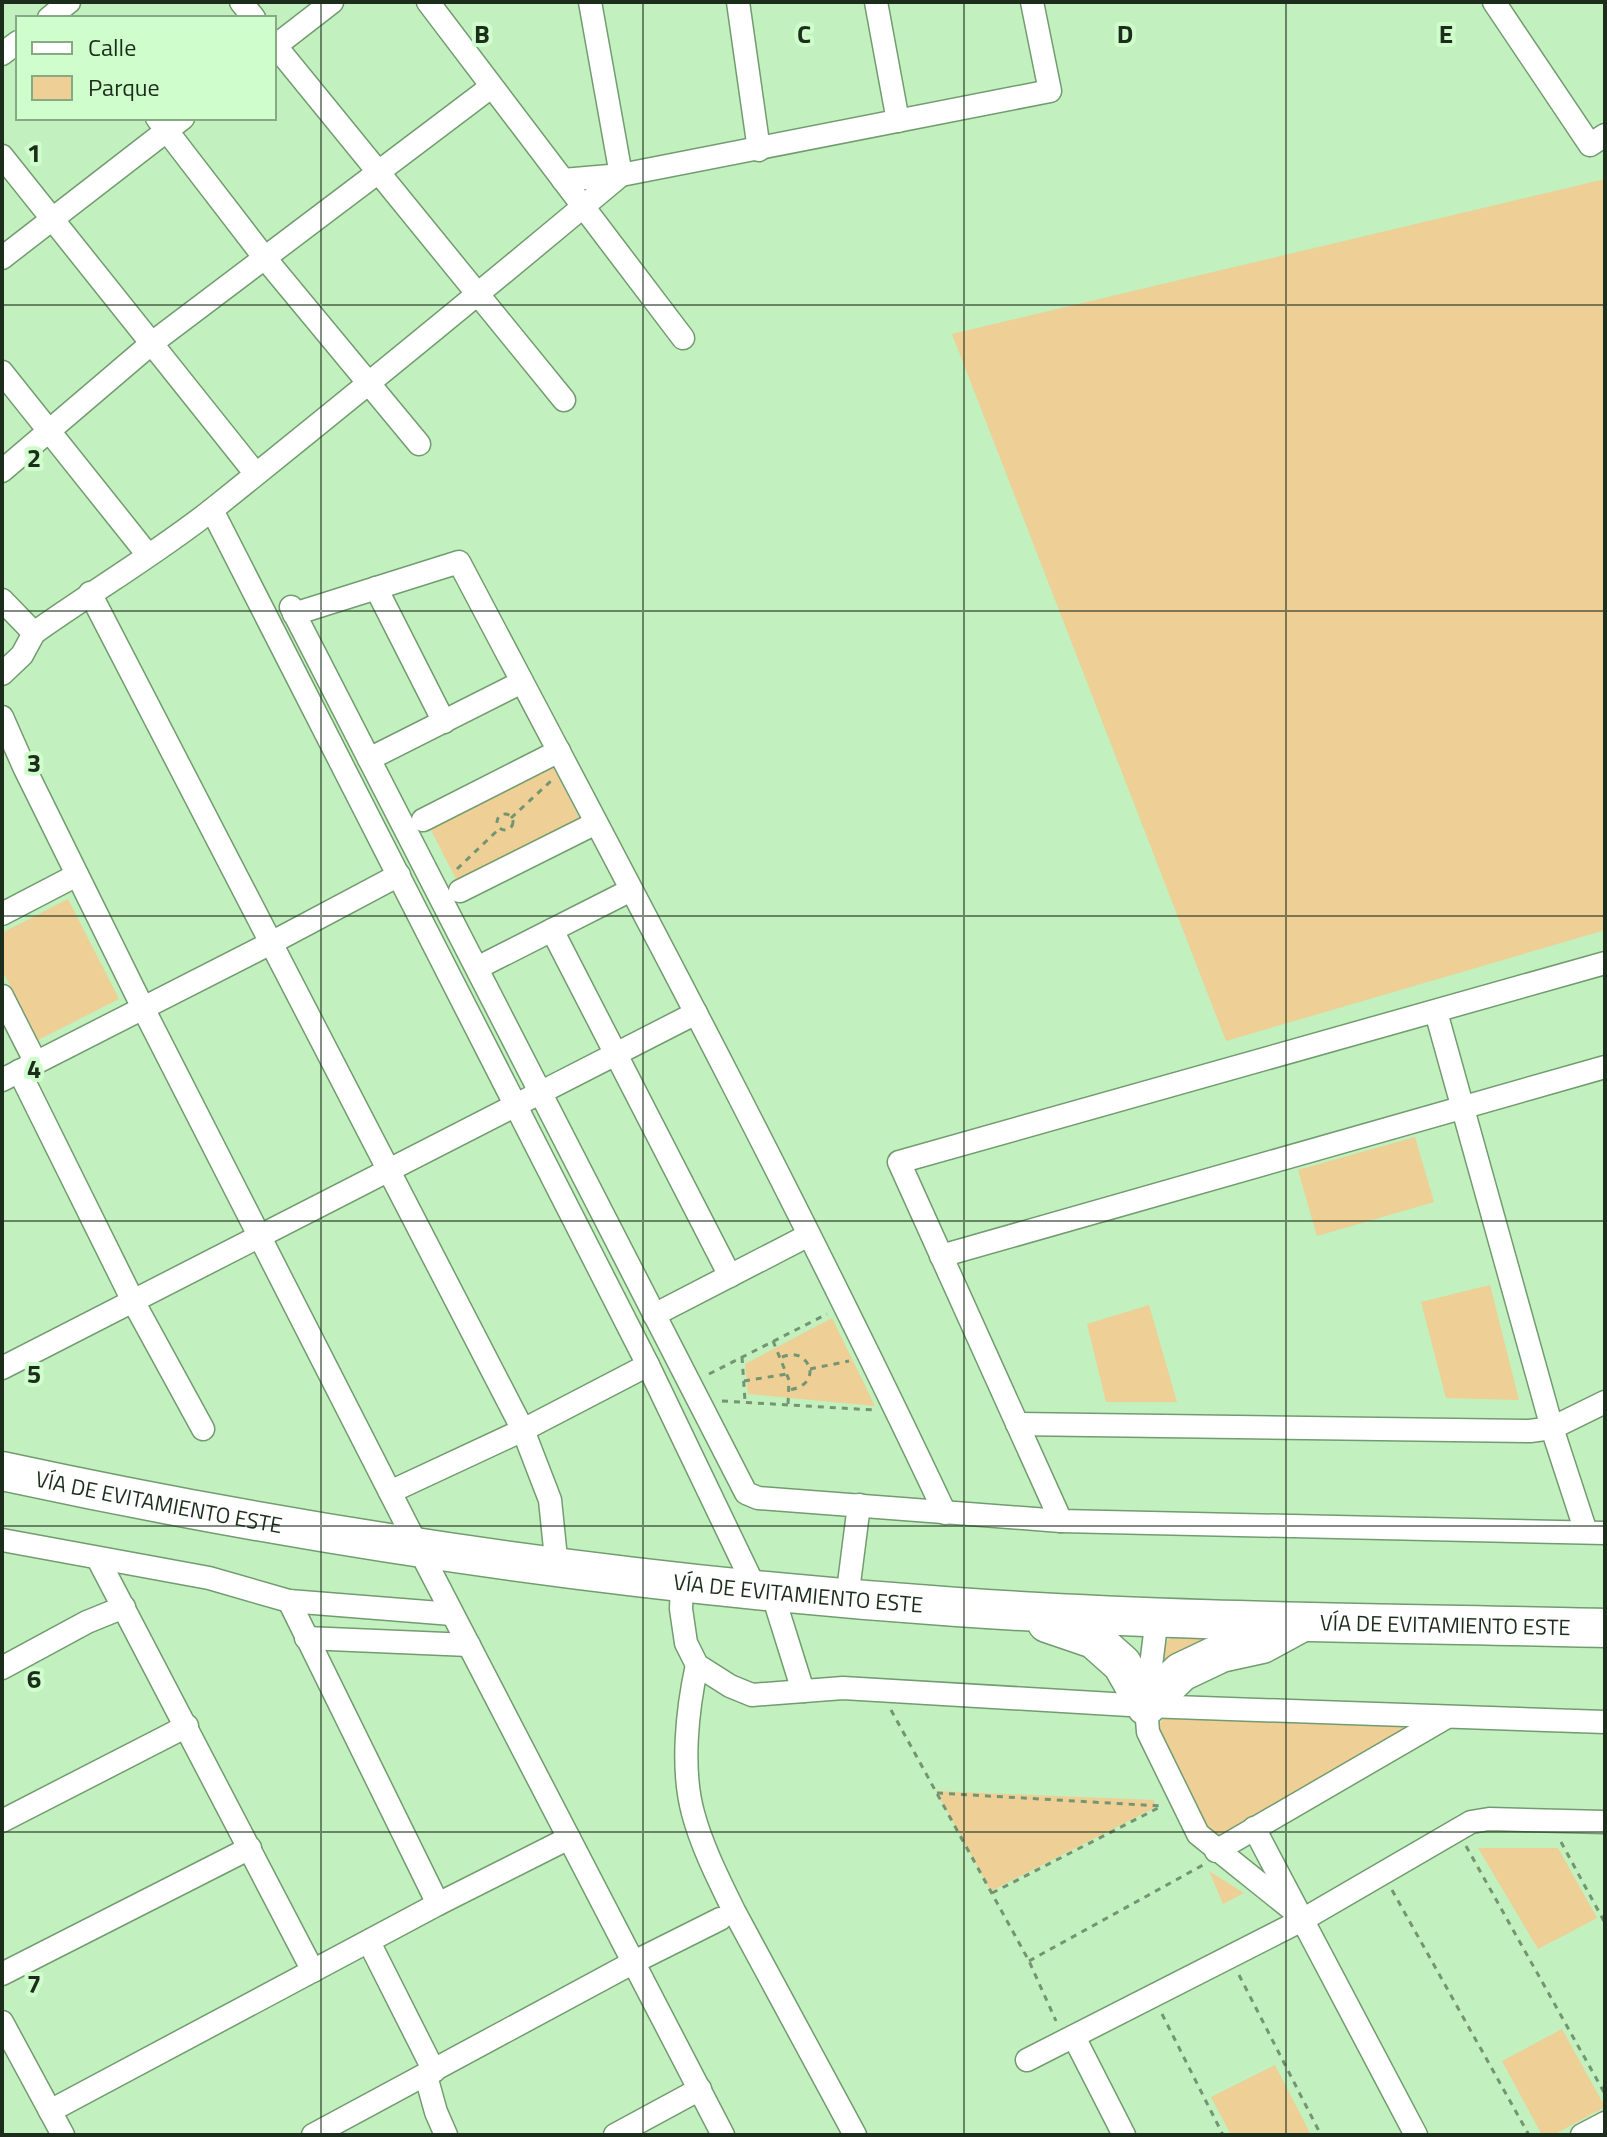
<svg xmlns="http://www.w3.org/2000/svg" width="1607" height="2137" font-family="'Titillium Web',sans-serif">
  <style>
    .green { fill: #eecf95 }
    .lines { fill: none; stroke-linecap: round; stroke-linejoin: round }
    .street-casing { stroke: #729c6f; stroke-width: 25 }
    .highway-casing { stroke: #729c6f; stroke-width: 41 }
    .path { stroke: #749572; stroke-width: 3; stroke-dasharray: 6 6; stroke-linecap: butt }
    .street { stroke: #fff; stroke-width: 22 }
    .highway { stroke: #fff; stroke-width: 38 }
    .grid { fill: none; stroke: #1c2e1b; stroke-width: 2; stroke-opacity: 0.55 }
    .labels { text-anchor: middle; stroke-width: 8; stroke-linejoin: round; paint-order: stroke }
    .street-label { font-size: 22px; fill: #1c2e1b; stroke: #cffdcc }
    .grid-label { font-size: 26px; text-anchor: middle; font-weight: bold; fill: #1c2e1b; stroke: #cffdcc; stroke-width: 8; stroke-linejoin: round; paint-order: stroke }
  </style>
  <rect width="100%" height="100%" fill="#c2f0bf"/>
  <!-- green -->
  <g class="green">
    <path d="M1605,179V930L1226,1041L952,334Z"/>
    <path d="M551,762L582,823L459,885L428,824Z"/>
    <path d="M68,899L119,999L38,1040L2,970V933Z"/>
    <path d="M1415,1137L1434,1202L1317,1236L1298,1170Z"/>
    <path d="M1490,1285L1519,1400L1446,1398L1421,1302Z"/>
    <path d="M1149,1305L1177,1402H1106L1087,1324Z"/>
    <path d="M832,1318L875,1406L748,1394L745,1364Z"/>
    <path d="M1171,1638H1227L1164,1676V1644Z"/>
    <path d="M1174,1713L1399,1719L1405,1727L1399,1733L1217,1837L1211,1833L1158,1727L1163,1719Z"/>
    <path d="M936,1791L1154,1800L1156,1807L991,1891Z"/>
    <path d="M1478,1848H1558L1597,1918L1538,1949Z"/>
    <path d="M1209,1871L1244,1893L1223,1904Z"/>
    <path d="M1562,2029L1605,2107L1553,2135H1542L1502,2061Z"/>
    <path d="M1275,2065L1311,2135H1231L1211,2097Z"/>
  </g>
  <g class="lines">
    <!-- street casing -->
    <g class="street-casing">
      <g id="street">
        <path d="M241,2L254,18"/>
        <path d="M428,2L683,338"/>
        <path d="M738,2L759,150"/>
        <path d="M876,2L898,121"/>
        <path d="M1494,2L1590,145L1605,135"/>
        <path d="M49,18L69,2"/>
        <path d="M274,44L564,400"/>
        <path d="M274,47L332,2"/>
        <path d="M2,54L18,42"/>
        <path d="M157,118L264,257L419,444"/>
        <path d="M2,156L255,473"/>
        <path d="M563,180L621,175L1050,91L1032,2"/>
        <path d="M2,258L183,118"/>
        <path d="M2,372L148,555"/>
        <path d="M2,471L152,343L491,87"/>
        <path d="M212,510L648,1365L756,1590"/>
        <path d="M376,588L444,722"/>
        <path d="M90,593L523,1430L550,1500L557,1568"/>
        <path d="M2,600L34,633"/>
        <path d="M291,607L746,1493L758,1498L1061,1521L1605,1533"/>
        <path d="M294,614L459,562C625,877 793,1191 945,1513"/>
        <path d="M2,674L22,655L34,633C93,591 156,554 213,509C350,399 486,288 621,175L590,2"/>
        <path d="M2,717L25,769L143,1008L419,1549L723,2135"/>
        <path d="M369,759L522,682"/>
        <path d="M423,820L559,751"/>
        <path d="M460,891L596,823"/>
        <path d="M2,914L77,875"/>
        <path d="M552,930L730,1276"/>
        <path d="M477,968L631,890"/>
        <path d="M2,996L36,1063"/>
        <path d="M1436,1012L1552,1428L1586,1532"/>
        <path d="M19,1071L133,1301L203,1429"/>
        <path d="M2,1080L271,943L399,875"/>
        <path d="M941,1256L1605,1067"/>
        <path d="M654,1315L809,1235"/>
        <path d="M2,1368L696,1013"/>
        <path d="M1017,1424L1530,1431L1552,1428L1605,1402"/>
        <path d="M390,1492L523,1430L648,1365"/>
        <path d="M1061,1521L899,1162L1605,963"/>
        <path d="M2,1540L209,1578L289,1601L452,1614"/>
        <path d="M98,1559L313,1971"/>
        <path d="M682,1583L681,1609L686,1643L697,1665L730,1686L752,1695L843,1688L1146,1706L1605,1722"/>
        <path d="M772,1592L803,1691"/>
        <path d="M847,1599L859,1505"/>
        <path d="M289,1601L438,1904"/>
        <path d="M1157,1617L1146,1706L1148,1732L1198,1834L1304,1919"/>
        <path d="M306,1638L469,1645"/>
        <path d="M697,1665C687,1710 681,1769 693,1813C702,1847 719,1880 734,1911L855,2135"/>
        <path d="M2,1668L87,1622L124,1607"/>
        <path d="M2,1821L187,1726"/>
        <path d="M1254,1828L1416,2135"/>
        <path d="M1216,1851L1447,1717"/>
        <path d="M369,1942L434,2071"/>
        <path d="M2,1974L250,1848"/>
        <path d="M2,2022L63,2135"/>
        <path d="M1074,2037L1124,2135"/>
        <path d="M1027,2060L1304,1919L1471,1822L1489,1819L1605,1822"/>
        <path d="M426,2076L436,2112L446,2135"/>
        <path d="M50,2111L438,1904L569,1838"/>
        <path d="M313,2135L634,1962L720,1919"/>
        <path d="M615,2135L700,2089"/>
        <path d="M1582,2135L1605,2123"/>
      </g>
    </g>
    <!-- highway casing -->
    <g class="highway-casing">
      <g id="highway">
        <path id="s1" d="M2,1471C317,1539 635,1585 957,1607C1172,1622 1389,1623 1605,1628"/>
        <path d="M1047,1623L1094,1639L1122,1664L1146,1706L1181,1672L1221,1653L1262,1644L1297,1625"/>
      </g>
    </g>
    <!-- path -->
    <g class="path">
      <circle cx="505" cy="822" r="8"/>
      <path d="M511,818L552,780"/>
      <path d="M457,869L500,828"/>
      <path d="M773,1341L789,1380L788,1405"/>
      <path d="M742,1357L745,1401"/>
      <path d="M782,1357C794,1352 805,1355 810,1369C811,1382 801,1388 789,1390"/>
      <path d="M810,1369L849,1361"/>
      <path d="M709,1374L827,1314"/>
      <path d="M744,1381L787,1374"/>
      <path d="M722,1401L874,1410"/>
      <path d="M891,1710L1029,1961L1056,2021"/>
      <path d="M937,1793L1161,1806"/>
      <path d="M1561,1842L1605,1923"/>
      <path d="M1466,1846L1605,2094"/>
      <path d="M1392,1890L1529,2135"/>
      <path d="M992,1893L1162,1806"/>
      <path d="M1029,1961L1203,1865"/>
      <path d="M1239,1975L1321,2135"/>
      <path d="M1162,2014L1223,2135"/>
    </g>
    <!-- street -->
    <use href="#street" class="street"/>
    <!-- highway -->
    <use href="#highway" class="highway"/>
  </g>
  <!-- grid -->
  <path class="grid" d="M321,2V2135M643,2V2135M964,2V2135M1286,2V2135M2,305H1605M2,611H1605M2,916H1605M2,1221H1605M2,1526H1605M2,1832H1605"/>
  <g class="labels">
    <!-- street labels -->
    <g class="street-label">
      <text dy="8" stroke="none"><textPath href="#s1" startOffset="160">VÍA DE EVITAMIENTO ESTE</textPath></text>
      <text dy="8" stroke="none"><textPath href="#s1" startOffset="806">VÍA DE EVITAMIENTO ESTE</textPath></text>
      <text dy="8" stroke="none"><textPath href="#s1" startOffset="1454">VÍA DE EVITAMIENTO ESTE</textPath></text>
    </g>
  </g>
  <g class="grid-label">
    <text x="482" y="43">B</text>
    <text x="804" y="43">C</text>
    <text x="1125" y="43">D</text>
    <text x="1446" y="43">E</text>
    <text x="34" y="162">1</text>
    <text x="34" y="467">2</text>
    <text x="34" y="772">3</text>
    <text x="34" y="1078">4</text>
    <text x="34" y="1383">5</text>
    <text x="34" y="1688">6</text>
    <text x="34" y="1993">7</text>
  </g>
  <!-- border -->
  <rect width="1607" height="2137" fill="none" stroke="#1c2e1b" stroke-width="8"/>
  <!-- legend -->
  <rect x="16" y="16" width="260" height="104" fill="#cffdcc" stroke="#87aa85" stroke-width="2"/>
  <rect x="32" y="42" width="40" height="12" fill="#ffffff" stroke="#87aa85" stroke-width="2"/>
  <text x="88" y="56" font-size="24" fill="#1c2e1b">Calle</text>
  <rect x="32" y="76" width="40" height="24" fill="#eecf95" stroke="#87aa85" stroke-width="2"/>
  <text x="88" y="96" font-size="24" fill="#1c2e1b">Parque</text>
</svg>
